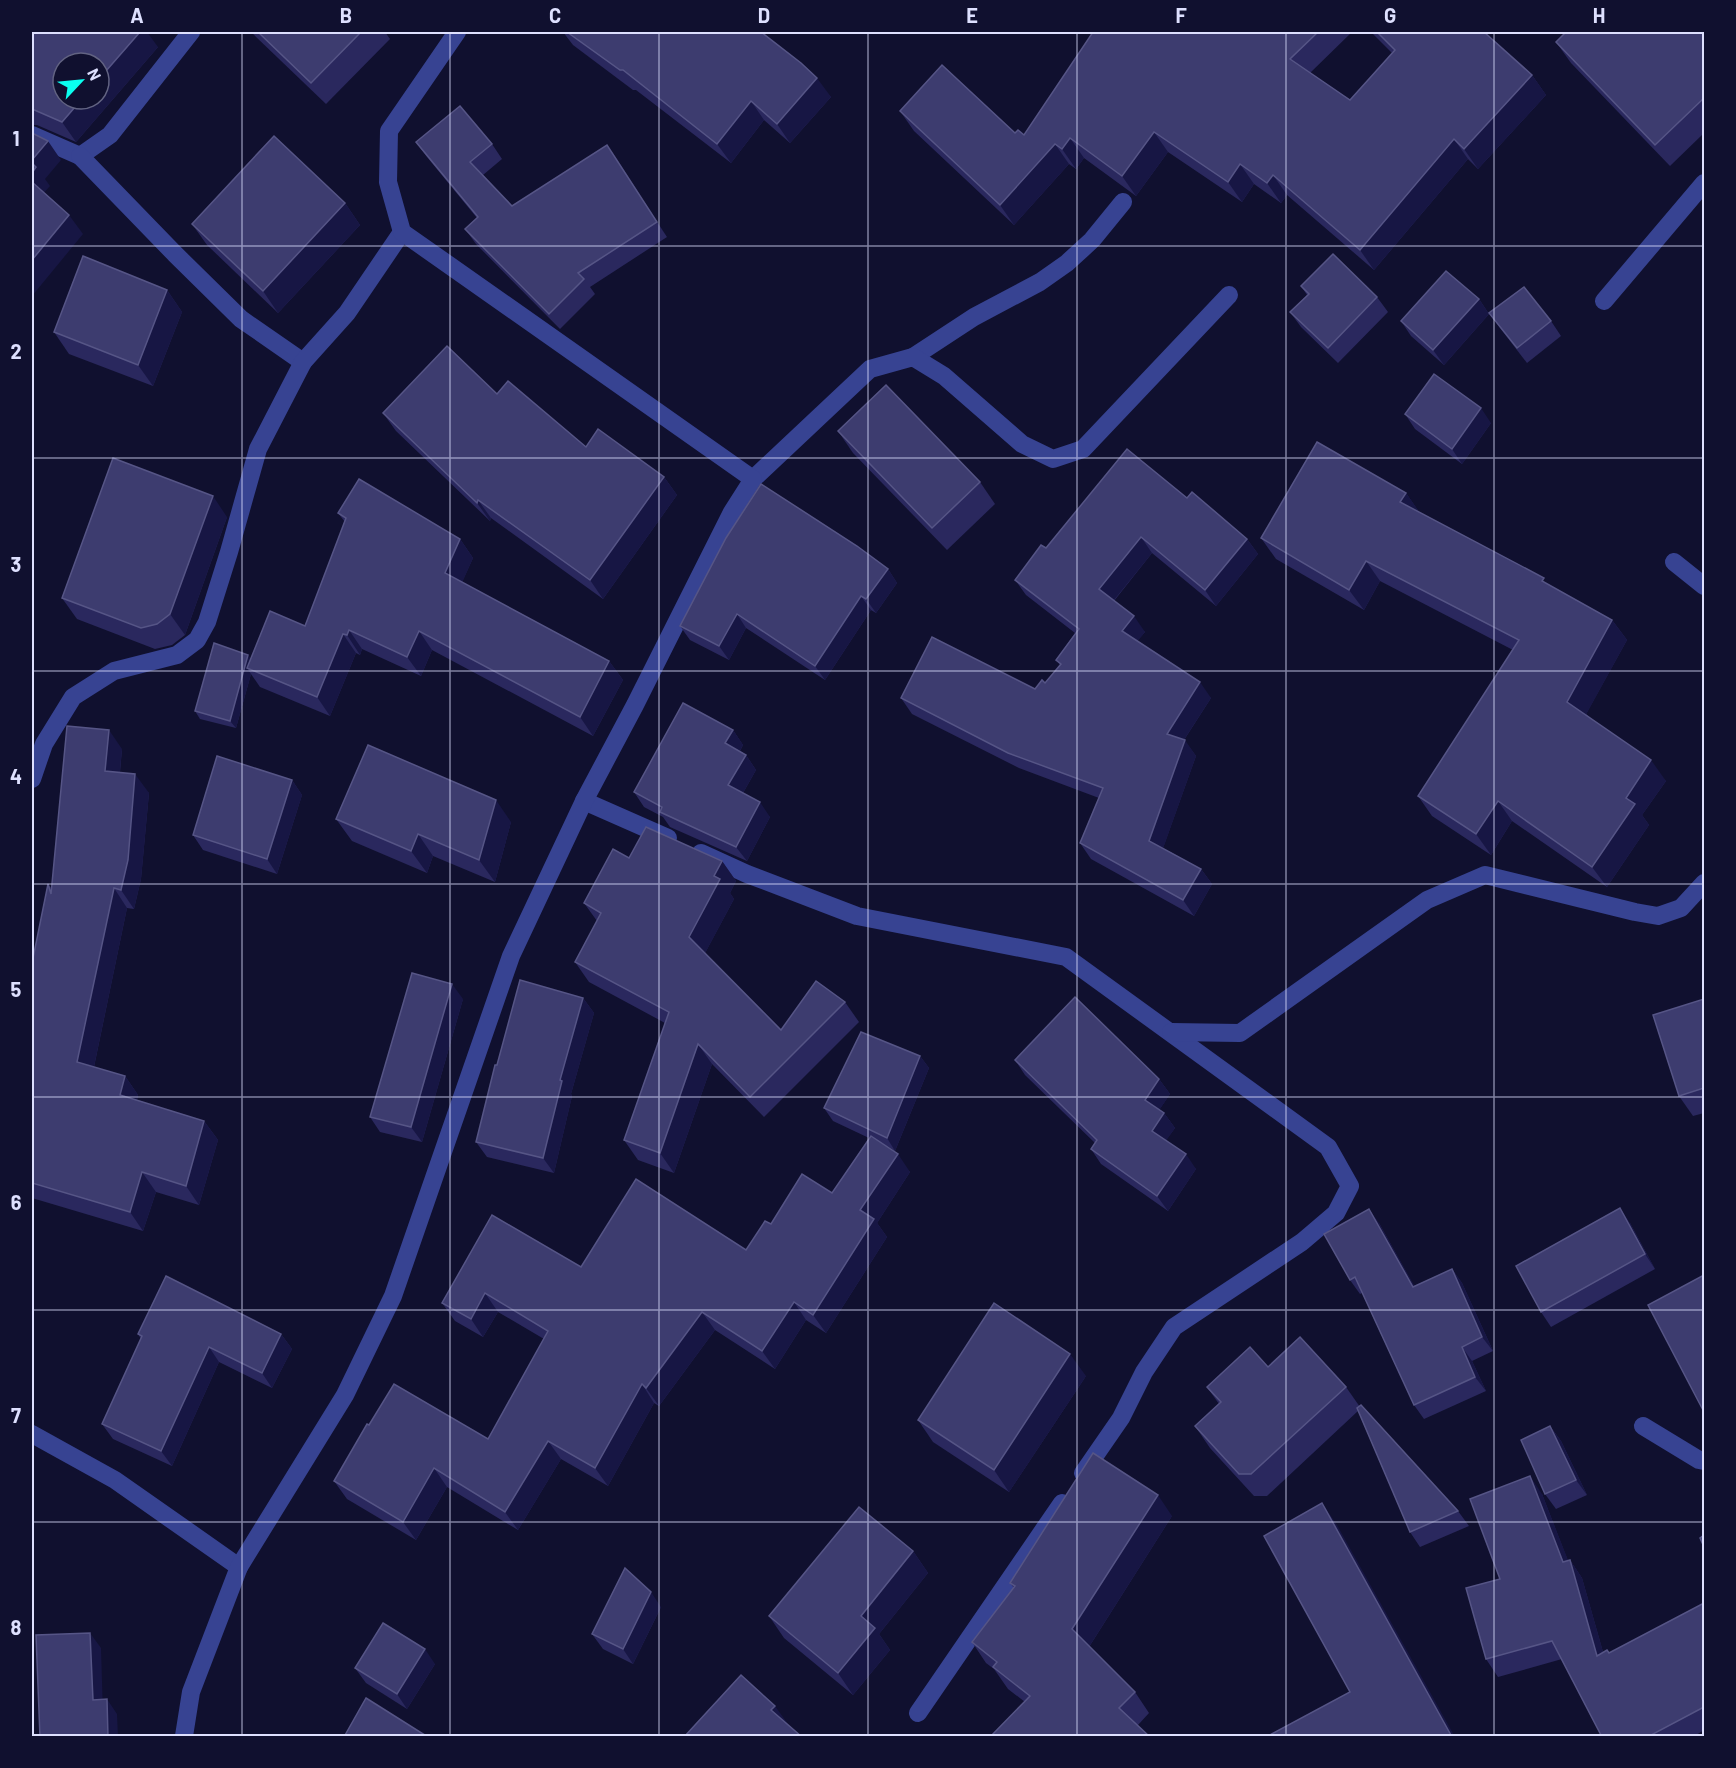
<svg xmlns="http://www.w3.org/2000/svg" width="1736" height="1768" font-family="Barlow,sans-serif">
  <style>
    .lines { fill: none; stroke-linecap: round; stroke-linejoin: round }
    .minor { stroke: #374392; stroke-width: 18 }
    .wall { fill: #2a285e }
    .shaded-wall { fill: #171644 }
    .building { fill: #3d3c6f; stroke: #565586; stroke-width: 1.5 }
    .grid { fill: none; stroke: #dee0ff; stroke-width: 1.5; stroke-opacity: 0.55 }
    .neatline { fill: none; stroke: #dee0ff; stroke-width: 2 }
    .grid-label { font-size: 20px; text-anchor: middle; font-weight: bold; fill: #dee0ff }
  </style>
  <rect width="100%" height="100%" fill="#10102f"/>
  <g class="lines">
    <!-- minor -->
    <g class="minor">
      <path d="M32,135L80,156L110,135L191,32"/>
      <path d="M80,156L175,254L241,319L303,362"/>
      <path d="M1604,301L1704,183"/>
      <path d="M913,357L974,317L1040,282L1067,263L1092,240L1123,202"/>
      <path d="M753,479L870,369L913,357L944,376L1022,444L1053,459L1083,449L1229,295"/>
      <path d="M1674,562L1704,586"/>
      <path d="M32,779L44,744L73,697L114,671L177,655L197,640L207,622L229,552L258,449L303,362L347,313L402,232"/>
      <path d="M584,801L668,838"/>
      <path d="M701,853L747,874L857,916L1066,957L1328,1147L1350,1186L1336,1213L1302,1242L1174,1327L1144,1372L1121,1418L1083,1473"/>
      <path d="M1171,1032L1240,1033L1427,900L1485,875L1635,912L1658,916L1681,908L1704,883"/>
      <path d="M1643,1426L1699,1460L1704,1461"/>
      <path d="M32,1434L115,1480L239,1567"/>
      <path d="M918,1713L1062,1503"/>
      <path d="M184,1736L191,1692L239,1567L345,1395L393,1296L511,956L584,801L635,705L732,512L753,479L402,232L388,182L389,131L457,32"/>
    </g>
  </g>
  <!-- wall -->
  <g class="wall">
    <path d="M32,32L158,47L76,142L37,125H32Z"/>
    <path d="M251,32H385L390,39L326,104Z"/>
    <path d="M563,32H761L831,97L790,143L764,120L731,163L636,90H633L573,45Z"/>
    <path d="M1093,32H1352L1310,73L1350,100L1392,53L1371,32H1469L1532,75L1546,95L1478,169L1468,159L1374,270L1287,195L1281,203L1254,184L1242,202L1168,152L1136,196L1084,158L1076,169L1069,164L1014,225L914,131L900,111L1024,135Z"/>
    <path d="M1704,32V133L1670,166L1571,63L1556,42Z"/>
    <path d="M416,142L492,144L502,159L483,175L512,206L607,145L667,237L590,287L595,294L560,329L476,244L465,229L477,218L427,157Z"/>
    <path d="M345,203L360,225L278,313L207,245L192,224Z"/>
    <path d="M1301,286L1377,297L1388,312L1338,363L1301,327L1290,312L1307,295Z"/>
    <path d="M167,290L182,312L153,386L69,354L54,332Z"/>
    <path d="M1479,299L1489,314L1444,365L1411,336L1401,321Z"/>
    <path d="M1489,313L1551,321L1561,336L1527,363L1500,328Z"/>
    <path d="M383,413L586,447L664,477L677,495L603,599L491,518L490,521L396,431Z"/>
    <path d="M1405,414L1491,423L1462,464L1415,429Z"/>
    <path d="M838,431L980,482L995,504L947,550L853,453Z"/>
    <path d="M1406,493L1419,512L1612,620L1627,640L1586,714L1666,781L1642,815L1649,825L1607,887L1512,821L1491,855L1432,816L1418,796L1513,650L1380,581L1364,610L1276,559L1261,538Z"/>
    <path d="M1187,498L1247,539L1258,554L1216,606L1152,553L1114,601L1145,632L1137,641L1211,698L1184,740L1196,756L1163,848L1201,869L1212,884L1194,916L1091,859L1080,843L1099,798L1019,768L912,714L901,698L1035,689L1045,683L1060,665L1056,660L1075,633L1026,595L1015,580L1046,548Z"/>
    <path d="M338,513L460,539L473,558L462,582L609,661L623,680L593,736L432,650L421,676L362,649L360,655L356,653L330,716L260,687L251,674L236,728L200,719L195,711L251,658L305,626L345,522Z"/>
    <path d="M227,517L185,635L172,645L155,649L77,619L62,598Z"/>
    <path d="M888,569L897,583L876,613L871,610L825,680L746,628L729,660L690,640L680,626Z"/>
    <path d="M733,730L743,745L740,751L746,755L756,770L743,793L770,817L747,861L670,827L663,817L644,807L634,792Z"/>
    <path d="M122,749L120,772L149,793L141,879L134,909L127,908L94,1067L125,1076L138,1095L137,1100L204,1121L218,1140L199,1205L156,1192L143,1231L32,1198V963L48,884L52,889Z"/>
    <path d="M292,780L302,795L277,874L203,850L193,835Z"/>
    <path d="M336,819L511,822L495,882L433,856L427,873L352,841Z"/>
    <path d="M629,858L722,861L736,881L730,893L734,899L705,953L781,1030L845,1002L859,1022L764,1117L712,1064L674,1173L638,1160L624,1140L665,1023L589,982L575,962L597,921L584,903Z"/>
    <path d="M583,998L594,1013L571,1094L572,1096L554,1173L487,1157L476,1142L497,1065Z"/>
    <path d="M463,999L422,1142L380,1132L370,1117Z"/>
    <path d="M1704,999V1113L1693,1116L1679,1096Z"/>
    <path d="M920,1056L929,1068L895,1151L887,1146L910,1172L877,1223L887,1237L826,1333L806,1320L775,1369L715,1330L659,1406L654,1403L608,1486L561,1459L518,1530L447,1487L416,1540L347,1499L334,1481L369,1425L488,1439L544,1339L498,1312L483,1337L455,1321L442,1303L581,1267L746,1250L771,1224L832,1193L869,1138L833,1121L824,1108Z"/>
    <path d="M1015,1060L1159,1079L1170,1094L1159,1110L1164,1113L1175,1128L1166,1140L1196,1169L1168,1211L1101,1164L1091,1149L1095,1143L1025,1075Z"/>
    <path d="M1379,1223L1414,1286L1452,1269L1462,1283L1493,1351L1472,1361L1486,1391L1424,1419L1414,1405L1362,1293L1360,1294L1350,1280Z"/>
    <path d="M1630,1223L1655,1269L1551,1327L1541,1312Z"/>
    <path d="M138,1334H281L292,1349L272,1388L219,1362L172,1466L113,1439L102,1424L141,1339Z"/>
    <path d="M1268,1367L1346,1387L1360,1407L1458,1511L1469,1526L1420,1547L1410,1532L1358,1411L1267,1496H1254L1210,1448L1195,1426L1219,1404L1207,1387Z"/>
    <path d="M1086,1376L1009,1492L933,1442L918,1420Z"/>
    <path d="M1550,1426L1561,1441L1587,1495L1556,1509L1545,1494Z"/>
    <path d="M1542,1494L1568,1561L1570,1560L1582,1578L1603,1652L1609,1653L1704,1603V1730L1693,1737H1602L1562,1659L1498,1677L1486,1659L1500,1579Z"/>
    <path d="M1172,1516L1089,1647L1135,1692L1149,1713L1138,1725L1025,1702L1008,1689L994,1669L986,1663L972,1642L1014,1588L1010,1583Z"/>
    <path d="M913,1551L928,1573L879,1634L890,1650L853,1695L784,1638L769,1616Z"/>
    <path d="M661,1607L633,1664L603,1649L592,1634Z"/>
    <path d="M435,1664L407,1709L366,1683L355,1668Z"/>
  </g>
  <!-- shaded-wall -->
  <g class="shaded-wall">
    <path d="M140,32H147L158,47L76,142L62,122L82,99H99V79Z"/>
    <path d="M1532,75L1546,95L1478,169L1464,149Z"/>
    <path d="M817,78L831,97L790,143L777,124Z"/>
    <path d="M751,101L764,120L731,163L717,144Z"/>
    <path d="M1154,132L1168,152L1136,196L1122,176Z"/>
    <path d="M1070,138L1084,158L1076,169L1062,149Z"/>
    <path d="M1454,139L1468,159L1374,270L1360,250Z"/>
    <path d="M48,141L61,160L45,179L50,186L40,197L32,185V160Z"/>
    <path d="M1055,144L1069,164L1014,225L1000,205Z"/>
    <path d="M607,145L617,159L667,237L657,222Z"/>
    <path d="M1240,164L1254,184L1242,202L1228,182Z"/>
    <path d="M1273,175L1287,195L1281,203L1267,183Z"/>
    <path d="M345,203L360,225L278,313L263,291Z"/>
    <path d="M69,215L83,234L32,296V260Z"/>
    <path d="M167,290L182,312L153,386L138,365Z"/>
    <path d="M1479,299L1489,314L1444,365L1433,350Z"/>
    <path d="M1481,408L1491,423L1462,464L1452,449Z"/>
    <path d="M664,477L677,495L603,599L590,580Z"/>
    <path d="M1406,493L1420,513L1400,502Z"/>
    <path d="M213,496L227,517L185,635L170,614Z"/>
    <path d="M478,500L491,518L490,521L477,503Z"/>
    <path d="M1141,537L1152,553L1110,605L1099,589Z"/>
    <path d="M460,539L473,558L458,592L445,573Z"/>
    <path d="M1247,539L1258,554L1216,606L1205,590Z"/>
    <path d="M1366,561L1380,581L1364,610L1349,590Z"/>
    <path d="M888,569L897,583L876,613L866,599Z"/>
    <path d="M861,596L871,610L825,680L815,666Z"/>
    <path d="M737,614L746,628L729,660L719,646Z"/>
    <path d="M1134,616L1145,632L1133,647L1122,631Z"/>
    <path d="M1612,620L1627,640L1582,722L1567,702Z"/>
    <path d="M349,630L362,649L360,655L347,635Z"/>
    <path d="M419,631L432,650L421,676L407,657Z"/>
    <path d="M343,634L356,653L330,716L317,697Z"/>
    <path d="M248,655L254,663L247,668L251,674L236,728L230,721Z"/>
    <path d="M609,661L623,680L593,736L580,717Z"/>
    <path d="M1200,682L1211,698L1178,749L1167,734Z"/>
    <path d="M109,730L122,749L118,790L105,771Z"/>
    <path d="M733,730L743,745L736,758L725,743Z"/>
    <path d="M1185,740L1196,756L1160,857L1149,841Z"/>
    <path d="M746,755L756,770L739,800L728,785Z"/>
    <path d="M1651,760L1666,781L1642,815L1649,825L1607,887L1592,867L1626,798Z"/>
    <path d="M135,774L149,793L141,879L134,909L121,890Z"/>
    <path d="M292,780L302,795L277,874L267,859Z"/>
    <path d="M496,800L511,822L495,882L479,860Z"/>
    <path d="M1498,801L1512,821L1491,855L1476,834Z"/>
    <path d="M760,802L770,817L747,861L736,847Z"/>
    <path d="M418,834L433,856L427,873L411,851Z"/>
    <path d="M722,861L736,881L730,893L734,899L703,957L689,937L714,876Z"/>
    <path d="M1201,869L1212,884L1194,916L1183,900Z"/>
    <path d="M114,888L127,908L91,1081L77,1062Z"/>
    <path d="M452,984L463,999L422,1142L411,1127Z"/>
    <path d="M583,998L594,1013L571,1094L572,1096L554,1173L543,1158L560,1080Z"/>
    <path d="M698,1044L712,1064L674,1173L660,1153Z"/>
    <path d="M920,1056L929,1068L895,1151L887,1138Z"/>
    <path d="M125,1076L138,1095L133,1114L120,1095Z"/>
    <path d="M1159,1079L1170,1094L1156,1115L1145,1100Z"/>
    <path d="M1164,1113L1175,1128L1163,1145L1152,1131Z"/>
    <path d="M204,1121L218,1140L199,1205L186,1186Z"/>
    <path d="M898,1154L910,1172L877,1223L887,1237L826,1333L813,1315L860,1210Z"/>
    <path d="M1186,1154L1196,1169L1168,1211L1157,1196Z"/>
    <path d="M142,1172L156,1192L143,1231L130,1212Z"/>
    <path d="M1620,1208L1630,1223L1655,1269L1645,1254Z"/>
    <path d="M1369,1209L1379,1223L1423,1301L1413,1287Z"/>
    <path d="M1452,1269L1462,1283L1493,1351L1482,1337Z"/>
    <path d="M485,1293L498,1312L483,1337L471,1319Z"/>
    <path d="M794,1302L806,1320L775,1369L762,1351Z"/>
    <path d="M702,1312L715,1330L659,1406L646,1388Z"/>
    <path d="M281,1334L292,1349L272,1388L262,1373Z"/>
    <path d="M209,1347L219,1362L172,1466L161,1451Z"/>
    <path d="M1462,1347L1472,1361L1486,1391L1475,1377Z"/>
    <path d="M1070,1354L1086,1376L1009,1492L994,1470Z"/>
    <path d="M642,1384L654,1403L608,1486L595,1468Z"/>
    <path d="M1550,1426L1561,1441L1587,1495L1576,1480Z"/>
    <path d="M548,1441L561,1459L518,1530L505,1512Z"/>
    <path d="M434,1468L447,1487L416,1540L403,1522Z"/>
    <path d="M1530,1476L1542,1494L1575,1578L1570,1560L1582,1578L1609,1673L1597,1656L1563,1562Z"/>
    <path d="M1158,1495L1172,1516L1087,1650L1072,1629Z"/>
    <path d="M1322,1503L1337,1525L1455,1737H1452Z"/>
    <path d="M913,1551L928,1573L879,1634L890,1650L853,1695L838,1673L861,1616Z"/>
    <path d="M651,1592L661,1607L633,1664L623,1649Z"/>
    <path d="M90,1633L101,1648L103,1715L93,1700Z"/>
    <path d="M425,1649L435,1664L407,1709L397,1694Z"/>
    <path d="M107,1699L117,1714L118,1737H108Z"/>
    <path d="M775,1706L788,1724L771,1710Z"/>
  </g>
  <!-- building -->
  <g class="building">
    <path d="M32,32H140L99,79V63H63V99H82L62,122L32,109Z"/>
    <path d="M258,32H361L311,83Z"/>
    <path d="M567,32H761L801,63L817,78L777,124L751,101L717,144L623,70H620Z"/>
    <path d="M1093,32H1318L1290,59L1350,100L1395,50L1377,32H1469L1471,33L1473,32H1484L1532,75L1464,149L1454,139L1360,250L1273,175L1267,183L1240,164L1228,182L1154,132L1122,176L1070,138L1062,149L1055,144L1000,205L900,111L942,65L1015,133L1018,130L1024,135Z"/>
    <path d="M1566,32H1704V98L1655,145L1556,42Z"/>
    <path d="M460,106L492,144L470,162L512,206L607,145L657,222L578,273L584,279L549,314L465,229L478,217L416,142Z"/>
    <path d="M32,133L48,141L32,160Z"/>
    <path d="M274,136L345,203L263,291L192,224Z"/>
    <path d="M32,163L36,167L32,173Z"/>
    <path d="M32,182L69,215L32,260Z"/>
    <path d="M1333,254L1377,297L1328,348L1290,312L1309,294L1301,286Z"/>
    <path d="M83,256L167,290L138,365L54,332Z"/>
    <path d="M1446,271L1479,299L1433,350L1401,321Z"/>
    <path d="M1524,287L1551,321L1517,348L1489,313Z"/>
    <path d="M447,346L497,394L508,381L586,447L598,429L664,477L590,580L478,500L477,503L383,413Z"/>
    <path d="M1434,374L1481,408L1452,449L1405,414Z"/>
    <path d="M886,385L980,482L932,528L838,431Z"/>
    <path d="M1317,442L1406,493L1400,502L1544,578L1542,581L1612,620L1567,702L1651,760L1626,798L1635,804L1592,867L1498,801L1476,834L1418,796L1519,640L1366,561L1349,590L1261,538Z"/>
    <path d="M1127,449L1187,498L1192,492L1247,539L1205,590L1141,537L1099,589L1134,616L1122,631L1200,682L1167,734L1185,740L1149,841L1201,869L1183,900L1080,843L1103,788L1008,753L901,698L932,637L1035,689L1042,680L1045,683L1061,664L1056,660L1079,629L1015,580L1041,545L1046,548Z"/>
    <path d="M113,458L213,496L170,614L157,624L141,628L62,598Z"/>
    <path d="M359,479L460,539L445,573L609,661L580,717L419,631L407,657L349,630L347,635L343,634L317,697L247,668L270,611L305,626L346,518L338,513Z"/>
    <path d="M761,484L857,546L888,569L866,599L861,596L815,666L737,614L719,646L680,626L726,538Z"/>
    <path d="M214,643L248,655L230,721L195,711Z"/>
    <path d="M683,703L733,730L725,743L746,755L728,785L760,802L736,847L660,812L662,807L634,792Z"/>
    <path d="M67,726L109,730L105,771L135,774L128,860L121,890L114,888L77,1062L125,1076L120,1095L204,1121L186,1186L142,1172L130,1212L32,1183V963L48,884L51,894Z"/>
    <path d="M368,745L496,800L479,860L418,834L411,851L336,819Z"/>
    <path d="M217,756L292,780L267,859L193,835Z"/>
    <path d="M646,827L722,861L714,876L720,879L689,937L781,1030L816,981L845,1002L750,1097L698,1044L660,1153L624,1140L669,1012L575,962L601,913L584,903L613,849L629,858Z"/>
    <path d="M412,973L452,984L411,1127L370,1117Z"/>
    <path d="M520,980L583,998L560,1080L562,1081L543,1158L476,1142L495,1065H497Z"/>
    <path d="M1075,997L1159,1079L1145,1100L1164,1113L1152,1131L1186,1154L1157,1196L1091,1149L1097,1140L1015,1060Z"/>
    <path d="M1704,999V1088L1679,1096L1653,1015Z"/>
    <path d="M861,1032L920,1056L887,1138L824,1108Z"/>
    <path d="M871,1136L898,1154L860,1210L874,1219L813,1315L794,1302L762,1351L702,1312L646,1388L642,1384L595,1468L548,1441L505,1512L434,1468L403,1522L334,1481L367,1424L369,1425L394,1384L488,1439L548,1331L485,1293L471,1319L442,1303L492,1215L581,1267L636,1179L746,1250L765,1221L771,1224L802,1174L832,1193Z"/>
    <path d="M1620,1208L1645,1254L1541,1312L1516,1266Z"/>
    <path d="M1369,1209L1413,1287L1452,1269L1482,1337L1462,1347L1475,1377L1414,1405L1355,1277L1350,1280L1324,1234Z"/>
    <path d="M1704,1275V1412L1648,1305Z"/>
    <path d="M166,1276L281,1334L262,1373L209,1347L161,1451L102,1424L142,1336L138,1334Z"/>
    <path d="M994,1303L1070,1354L994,1470L918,1420Z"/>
    <path d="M1300,1337L1346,1387L1251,1474H1239L1195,1426L1221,1402L1207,1387L1250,1347L1268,1367Z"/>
    <path d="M1361,1405L1458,1511L1410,1532L1357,1408Z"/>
    <path d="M1550,1426L1576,1480L1545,1494L1521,1440Z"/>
    <path d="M1093,1453L1158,1495L1072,1629L1135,1692L1119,1708L1150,1737H990L1030,1696L993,1667L997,1662L972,1642L1015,1586L1010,1583Z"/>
    <path d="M1530,1476L1563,1562L1570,1560L1597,1656L1607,1650L1609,1653L1704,1603V1707L1651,1735L1652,1737H1602L1552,1641L1486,1659L1466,1588L1500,1579L1470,1499Z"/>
    <path d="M1322,1503L1452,1737H1266L1350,1692L1264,1536Z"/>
    <path d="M859,1507L913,1551L861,1616L875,1628L838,1673L769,1616Z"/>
    <path d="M1704,1535V1547L1700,1538Z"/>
    <path d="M625,1568L651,1592L623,1649L592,1634Z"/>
    <path d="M383,1623L425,1649L397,1694L355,1668Z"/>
    <path d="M90,1633L93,1700L107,1699L108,1737H40L36,1635Z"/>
    <path d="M741,1675L775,1706L771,1710L802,1737H684Z"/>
    <path d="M366,1698L428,1737H344Z"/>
  </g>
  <!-- grid -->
  <path class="grid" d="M242,32V1736M450,32V1736M659,32V1736M868,32V1736M1077,32V1736M1286,32V1736M1494,32V1736M32,246H1704M32,458H1704M32,671H1704M32,884H1704M32,1097H1704M32,1310H1704M32,1522H1704"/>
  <!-- border -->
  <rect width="1736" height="1768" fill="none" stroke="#10102f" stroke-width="66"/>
  <!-- north arrow -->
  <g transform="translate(81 81) rotate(64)"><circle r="28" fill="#10102f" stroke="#626382" stroke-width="1.5"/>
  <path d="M0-4.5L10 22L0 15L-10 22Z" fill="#0afff0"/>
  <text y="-9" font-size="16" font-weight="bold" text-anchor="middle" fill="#dee0ff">N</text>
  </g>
  <rect x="33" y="33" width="1670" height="1702" class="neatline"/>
  <g class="grid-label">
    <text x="137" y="23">A</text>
    <text x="346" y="23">B</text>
    <text x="555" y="23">C</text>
    <text x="764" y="23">D</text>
    <text x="972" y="23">E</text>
    <text x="1181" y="23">F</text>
    <text x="1390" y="23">G</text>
    <text x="1599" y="23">H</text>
    <text x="16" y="146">1</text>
    <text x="16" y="359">2</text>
    <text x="16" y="572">3</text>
    <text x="16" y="784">4</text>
    <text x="16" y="997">5</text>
    <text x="16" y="1210">6</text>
    <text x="16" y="1423">7</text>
    <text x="16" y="1635">8</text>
  </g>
</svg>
